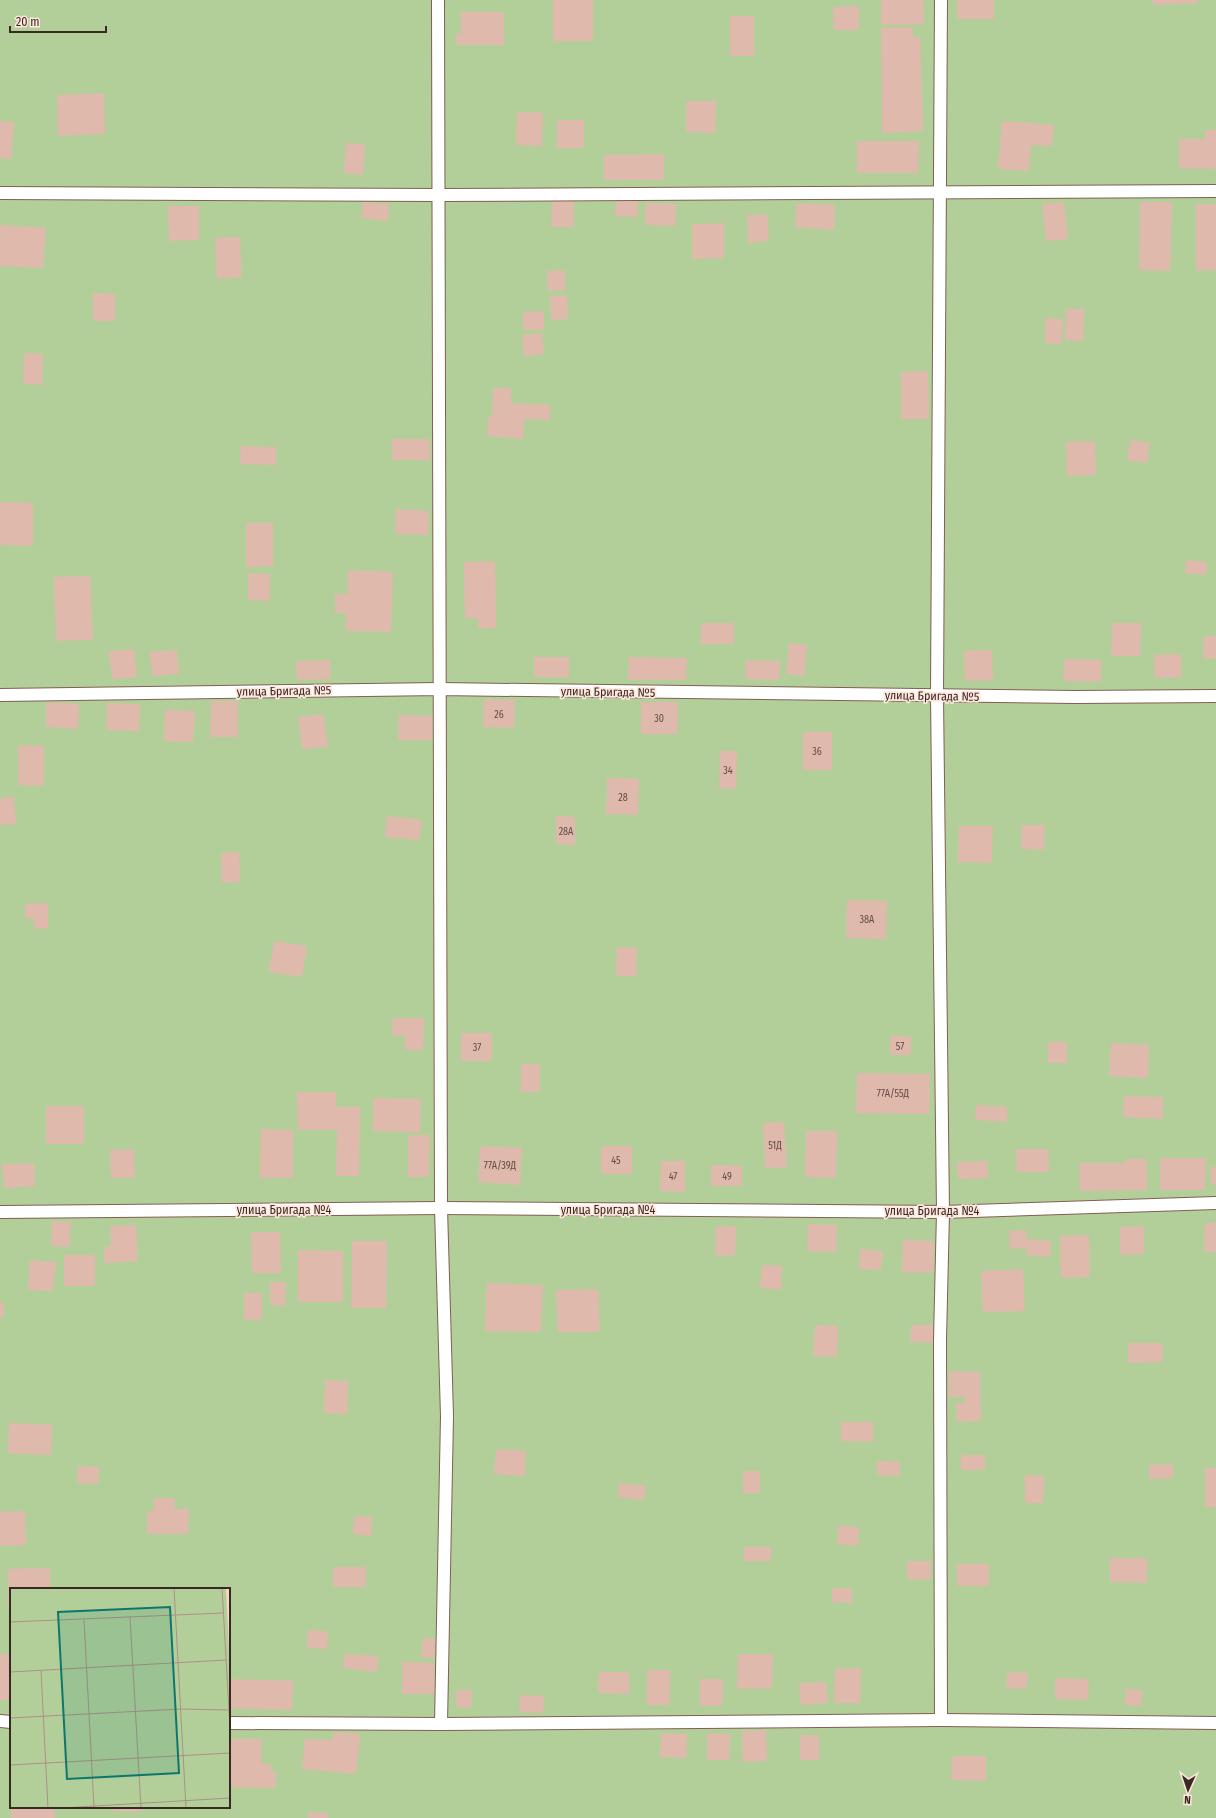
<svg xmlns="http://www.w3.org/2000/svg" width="1216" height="1818" font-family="'Fira Sans Condensed',sans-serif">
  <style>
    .green { fill: #b3cf99; fill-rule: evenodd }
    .building { fill: #dfb9ab }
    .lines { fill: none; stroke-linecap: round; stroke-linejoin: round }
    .lane-casing { stroke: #815f53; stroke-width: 14 }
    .lane { stroke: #fff; stroke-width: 12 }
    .labels { text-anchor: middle; stroke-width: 3.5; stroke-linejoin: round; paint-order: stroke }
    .number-label { font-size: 10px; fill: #624d45 }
    .street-label { font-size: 12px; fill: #382923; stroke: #fee6dd }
    .inset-road { fill: none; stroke: #ae9085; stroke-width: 1 }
    .view { fill: #0f766e; fill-opacity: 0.15; stroke: #0f766e; stroke-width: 2 }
    .inset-edge { fill: none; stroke: #382923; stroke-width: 2 }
  </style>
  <rect width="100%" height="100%" fill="#fcd5c6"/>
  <!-- green -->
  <path class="green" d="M0,0H1216V1818H0ZM11,1589H229V1807H11Z"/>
  <!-- building -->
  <g class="building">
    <rect x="553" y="0" width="40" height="41"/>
    <path d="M881,0H923L924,24L881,25Z"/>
    <rect x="957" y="0" width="37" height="19"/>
    <path d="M1153,0H1198V3L1153,5Z"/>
    <path d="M859,6V30H834L833,7Z"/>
    <path d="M461,12H504V45H456V33L461,34Z"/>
    <rect x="730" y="16" width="24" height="40"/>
    <path d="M913,27V37H920L923,131L882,133L881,28Z"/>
    <path d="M104,93L105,134L58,136L57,95Z"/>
    <path d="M686,101H716L715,133L686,132Z"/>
    <path d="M517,112L543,113L542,146L516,145Z"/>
    <rect x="557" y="120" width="27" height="28"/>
    <path d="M0,121L14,122L11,159L0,158Z"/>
    <path d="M1002,121L1054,125L1052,146L1031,145L1029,171L998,169Z"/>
    <path d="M1205,130H1216V169L1179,168V139H1205Z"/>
    <path d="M857,141H919L918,173H857Z"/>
    <path d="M346,143L365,144L363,175L344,173Z"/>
    <path d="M664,154V180H604V155Z"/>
    <path d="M616,200L638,202V217L615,216Z"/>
    <path d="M552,201H574V227H551Z"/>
    <path d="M363,202L389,204L388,221L361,218Z"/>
    <path d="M1064,202L1068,239L1046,241L1042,204Z"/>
    <path d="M1140,202H1172L1170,271L1139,270Z"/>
    <path d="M646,203L676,204L675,226L645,225Z"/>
    <path d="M797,203L835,205L834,230L795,227Z"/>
    <path d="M1196,204H1216V270L1196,271Z"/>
    <path d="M168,206H199V240L169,241Z"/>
    <path d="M767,214L769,241L748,243L747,215Z"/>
    <path d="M724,223V258L692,259V224Z"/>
    <path d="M0,225L46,228L43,268L0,266Z"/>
    <path d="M240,237L242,277L217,279L215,238Z"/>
    <path d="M565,270V290L548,291L547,271Z"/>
    <path d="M93,293L115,294V321H93Z"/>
    <path d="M567,295L568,319L551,320L550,296Z"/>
    <path d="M1066,309H1084L1083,341L1065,340Z"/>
    <path d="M544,311V330H523V312Z"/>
    <path d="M1045,318L1063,319L1062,344L1045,343Z"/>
    <path d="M542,333L544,354L524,356L522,335Z"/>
    <path d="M24,353L43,354L42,385L23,384Z"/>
    <path d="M928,371L929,419H901V372Z"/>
    <path d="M493,388H511V403L550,405V420L524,419L523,439L487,436L488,417H492Z"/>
    <rect x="392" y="439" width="38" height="21"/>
    <path d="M1130,440L1150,443L1147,463L1127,460Z"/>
    <path d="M1095,441L1096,475L1067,476L1066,442Z"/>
    <path d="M241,446L276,447V465L240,464Z"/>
    <path d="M0,502L33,503V546L0,545Z"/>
    <path d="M396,509L429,511L428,535L395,534Z"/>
    <path d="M246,523H273V566L246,567Z"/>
    <path d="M1186,560L1207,562L1206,575L1185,573Z"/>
    <path d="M495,561L496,628H478V618H465L464,562Z"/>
    <path d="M348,570L393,572L391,632L346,631V613H335V594H347Z"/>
    <path d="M248,573L270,574V601L248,600Z"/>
    <path d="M90,576L93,640L56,641L54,577Z"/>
    <rect x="701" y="623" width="33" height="21"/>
    <path d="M1112,623H1141L1140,656H1111Z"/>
    <path d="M1204,636H1216V659L1203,658Z"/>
    <path d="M789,643L807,645L804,676L786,674Z"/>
    <path d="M134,649L137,677L112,679L109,651Z"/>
    <path d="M177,650L179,674L152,676L150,652Z"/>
    <path d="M992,650L993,680L965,681L964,651Z"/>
    <path d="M1181,654L1182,677L1155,678L1154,655Z"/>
    <rect x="534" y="657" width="35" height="20"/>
    <path d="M629,657L687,658L686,680H628Z"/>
    <path d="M1064,659L1101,660V682L1063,681Z"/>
    <path d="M330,660V679L297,680L296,661Z"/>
    <path d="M746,660L780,661L779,680L745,679Z"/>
    <path d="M484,699L515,700L514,728L483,727Z"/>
    <path d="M211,701H238V737H210Z"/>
    <path d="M46,702L79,704L78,729L46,727Z"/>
    <path d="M641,702H678L677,734H641Z"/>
    <path d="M107,703L140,704L139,731L106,730Z"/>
    <path d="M165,710L195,711L193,742L164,741Z"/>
    <path d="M323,714L328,747L302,749L298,717Z"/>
    <path d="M399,715L433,716L432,740H398Z"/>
    <rect x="803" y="732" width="29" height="38"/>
    <path d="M18,745L44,746V786L18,785Z"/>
    <path d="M720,751H737L736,789L719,788Z"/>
    <path d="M607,778L639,779L638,815L606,814Z"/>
    <path d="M14,797L16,824L0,825V798Z"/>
    <path d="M387,816L422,820L419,840L385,837Z"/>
    <path d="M556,816L575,817V845L556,844Z"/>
    <path d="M1022,825H1045L1044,850L1021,849Z"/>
    <path d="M959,826H993L992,863L958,862Z"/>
    <path d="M239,852L240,882L222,883L221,853Z"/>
    <path d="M847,900L887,901L886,939L846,938Z"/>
    <path d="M48,903V928L34,929V918L25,919V904Z"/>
    <path d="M274,941L307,946L302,977L269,972Z"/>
    <path d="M617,947L637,948L636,976H616Z"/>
    <path d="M393,1018H424L423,1050H405V1036L392,1035Z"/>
    <rect x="461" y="1033" width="31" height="28"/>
    <rect x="890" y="1036" width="21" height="19"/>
    <rect x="1048" y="1042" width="19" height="21"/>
    <path d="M1111,1043L1149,1045L1148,1078L1109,1076Z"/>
    <rect x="521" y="1064" width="19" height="28"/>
    <path d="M857,1073L930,1074L929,1114L856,1113Z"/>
    <path d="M297,1092H336V1107H360L359,1176H336L337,1130H298Z"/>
    <path d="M1124,1096L1163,1097V1119L1123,1117Z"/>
    <path d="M373,1098L421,1099L420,1132L373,1131Z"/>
    <path d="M976,1105L1007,1107V1122L975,1120Z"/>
    <rect x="46" y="1106" width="38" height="38"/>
    <path d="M784,1122L787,1167L765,1168L763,1123Z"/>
    <path d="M261,1129L293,1130V1178H260Z"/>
    <path d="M806,1131H837L836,1178L805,1177Z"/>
    <path d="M408,1135H430L429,1177H408Z"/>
    <path d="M480,1146L522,1148L520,1185L478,1182Z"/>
    <rect x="601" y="1146" width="31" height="28"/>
    <path d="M134,1149L135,1178H111L110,1150Z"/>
    <path d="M1016,1149H1048L1049,1172H1017Z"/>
    <path d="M1160,1158H1206L1205,1190H1160Z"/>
    <path d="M1125,1159H1146L1147,1190L1080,1191L1079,1163H1126Z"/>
    <path d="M661,1161H685V1192L660,1191Z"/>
    <path d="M987,1161L988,1178L958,1179L957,1162Z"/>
    <path d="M34,1163L35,1186L4,1188L2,1164Z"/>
    <path d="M711,1165L742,1166V1186H711Z"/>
    <path d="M1210,1167H1216V1185H1211Z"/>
    <path d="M52,1221L71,1222L69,1247L51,1246Z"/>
    <path d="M1205,1223H1216V1252H1204Z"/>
    <path d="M808,1224L837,1225L836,1252L807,1251Z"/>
    <path d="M136,1225L138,1261L104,1263V1247L111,1246L110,1226Z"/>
    <path d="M716,1226L736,1227L735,1256L715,1255Z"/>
    <path d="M1144,1226V1254L1120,1255V1227Z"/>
    <path d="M1026,1230V1239L1051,1241L1050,1257L1026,1255V1248L1010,1249L1009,1231Z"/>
    <path d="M251,1232H280L281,1273H252Z"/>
    <path d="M1089,1235L1090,1277L1061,1278L1060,1236Z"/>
    <path d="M903,1240L934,1241L933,1273L902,1272Z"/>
    <path d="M352,1241H387L386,1308H351Z"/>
    <path d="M860,1249L883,1251L881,1270L859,1269Z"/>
    <path d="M298,1250L343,1251V1302H298Z"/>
    <rect x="64" y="1255" width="31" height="31"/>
    <path d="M30,1260L56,1262L53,1291L28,1290Z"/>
    <path d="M762,1265L782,1266L781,1290L760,1288Z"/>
    <path d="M1023,1269L1025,1311L983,1312L981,1271Z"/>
    <path d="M270,1282H286L285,1306L270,1305Z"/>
    <path d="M487,1283L543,1285L541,1332L485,1331Z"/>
    <path d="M598,1289L600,1332H558L556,1290Z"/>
    <path d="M244,1293H262V1319L244,1320Z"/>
    <path d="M0,1303H4L3,1318H0Z"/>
    <path d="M815,1325L838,1326L837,1357L813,1356Z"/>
    <path d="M911,1325H934L933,1343L910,1342Z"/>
    <path d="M1128,1343H1162L1163,1362L1128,1363Z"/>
    <path d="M949,1371L980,1372L981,1421L957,1422L956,1403H965V1397H949Z"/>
    <path d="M325,1380L348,1381L347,1414L324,1413Z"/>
    <path d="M841,1422H873V1442L841,1441Z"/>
    <path d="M9,1423L52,1425L51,1455L8,1453Z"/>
    <path d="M496,1449L526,1451L525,1476L494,1474Z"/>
    <rect x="961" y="1455" width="24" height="15"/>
    <path d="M877,1461L900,1462L899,1476L877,1475Z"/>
    <path d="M1173,1464V1478L1149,1479V1465Z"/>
    <path d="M78,1466L99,1467L98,1484L77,1483Z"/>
    <rect x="1205" y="1468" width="11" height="39"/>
    <rect x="743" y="1471" width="17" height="22"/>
    <path d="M1025,1475L1044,1476L1043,1503H1025Z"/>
    <path d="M619,1483L646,1486L644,1500L617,1497Z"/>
    <path d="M154,1498H175V1509H189L188,1534H147V1511H154Z"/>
    <path d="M25,1511L26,1545L0,1546V1512Z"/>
    <path d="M354,1516L372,1517L371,1536L353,1534Z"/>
    <path d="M838,1526L859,1527L858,1546L837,1544Z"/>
    <rect x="744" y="1547" width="27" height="14"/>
    <path d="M1110,1558H1147V1583L1110,1582Z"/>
    <path d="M907,1561H931V1579L907,1580Z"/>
    <rect x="957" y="1564" width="32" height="22"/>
    <rect x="333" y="1567" width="33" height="20"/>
    <path d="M50,1568V1587H38V1589H11V1610H8V1569Z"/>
    <path d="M832,1588H852V1603L832,1602Z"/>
    <path d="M308,1630L328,1631L327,1649L307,1648Z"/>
    <path d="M423,1638L436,1639L434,1658L421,1657Z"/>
    <rect x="0" y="1654" width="11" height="46"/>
    <path d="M344,1654L378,1656L377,1672L343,1668Z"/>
    <path d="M738,1654H773L772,1688L737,1689Z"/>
    <path d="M402,1662L434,1663V1694H402Z"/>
    <path d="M861,1668L860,1703H834L835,1669Z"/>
    <rect x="647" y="1670" width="23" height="35"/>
    <path d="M599,1672H629V1694L598,1693Z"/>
    <path d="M1007,1672L1028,1673L1026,1689L1006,1688Z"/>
    <path d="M1055,1678L1089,1679L1088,1700L1055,1699Z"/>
    <path d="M230,1679L293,1681L292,1710L229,1708Z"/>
    <path d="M700,1679H723L722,1706H700Z"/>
    <path d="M826,1682L828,1703L801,1705L799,1683Z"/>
    <path d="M1126,1689L1142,1690L1141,1706L1125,1705Z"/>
    <path d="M456,1690H472L471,1708L456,1707Z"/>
    <path d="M520,1695L544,1696L543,1713L519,1712Z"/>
    <path d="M766,1730L767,1761L743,1762L742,1731Z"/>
    <path d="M334,1732L360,1734L356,1774L302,1769L305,1739L333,1740Z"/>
    <path d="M661,1733L687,1734L686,1758L660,1757Z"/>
    <path d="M707,1733L730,1734L729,1760H707Z"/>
    <rect x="800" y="1735" width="19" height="25"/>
    <path d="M229,1739H262L261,1763L271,1764V1772H276L275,1788L229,1787Z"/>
    <path d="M952,1756H986V1781L951,1780Z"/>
    <rect x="11" y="1807" width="44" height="11"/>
    <path d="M112,1807H142V1812L111,1811Z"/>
    <path d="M309,1812L328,1813V1818H308Z"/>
  </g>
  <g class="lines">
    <!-- lane casing -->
    <g class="lane-casing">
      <g id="lane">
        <path d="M438,0L441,1208L447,1416L441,1724"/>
        <path d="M941,0L937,696L943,1212L940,1340L941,1720"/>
        <path d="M0,193L439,195L1216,191"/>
        <path d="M0,695L440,689L1075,697L1216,696"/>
        <path d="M0,1212L441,1208L943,1212L1216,1203"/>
        <path d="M0,1721L11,1722"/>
        <path d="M229,1723L441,1724L941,1720L1216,1723"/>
      </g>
    </g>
    <!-- lane -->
    <use href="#lane" class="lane"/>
  </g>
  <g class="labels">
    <!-- number labels -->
    <g class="number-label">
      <text x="499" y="718">26</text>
      <text x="659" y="722">30</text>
      <text x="817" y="755">36</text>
      <text x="728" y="774">34</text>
      <text x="623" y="801">28</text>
      <text x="566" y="835">28А</text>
      <text x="867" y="923">38А</text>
      <text x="900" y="1050">57</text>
      <text x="477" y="1051">37</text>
      <text x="893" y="1097">77А/55Д</text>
      <text x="775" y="1149">51Д</text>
      <text x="616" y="1164">45</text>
      <text x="500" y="1169">77А/39Д</text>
      <text x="673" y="1180">47</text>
      <text x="727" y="1180">49</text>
    </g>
    <!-- street labels -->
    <g class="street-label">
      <text transform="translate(284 691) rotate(-1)" y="4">улица Бригада №5</text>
      <text transform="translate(608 692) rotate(1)" y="4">улица Бригада №5</text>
      <text transform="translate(932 696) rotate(1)" y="4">улица Бригада №5</text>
      <text x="284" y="1214">улица Бригада №4</text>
      <text x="608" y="1214">улица Бригада №4</text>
      <text x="932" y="1215">улица Бригада №4</text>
    </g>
  </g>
  <!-- overview -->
  <g transform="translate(10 1588)">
    <rect width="220" height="220" fill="#fcd5c6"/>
    <path d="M0,0H216L220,79V220H0Z" fill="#b3cf99"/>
    <path class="inset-road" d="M164,0L176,220M212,0L220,140M120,29L131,220M74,32L84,220M0,34L213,25M31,83L38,220M0,84L216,72M0,130L171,121L218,122M0,177L220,165M51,220L220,210"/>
    <path class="view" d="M160,19L169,185L57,191L48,24Z"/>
    <rect width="220" height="220" class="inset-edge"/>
  </g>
  <!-- north arrow -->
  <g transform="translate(1188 1790) rotate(183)" stroke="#fee6dd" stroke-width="3" paint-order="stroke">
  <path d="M0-3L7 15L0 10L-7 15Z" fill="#382923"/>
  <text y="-6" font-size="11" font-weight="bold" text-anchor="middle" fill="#382923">N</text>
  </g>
  <!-- scale -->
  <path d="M10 26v6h96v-6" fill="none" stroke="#382923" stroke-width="2"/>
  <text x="16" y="26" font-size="12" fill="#382923" stroke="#fee6dd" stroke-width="3" paint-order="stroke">20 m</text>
</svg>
